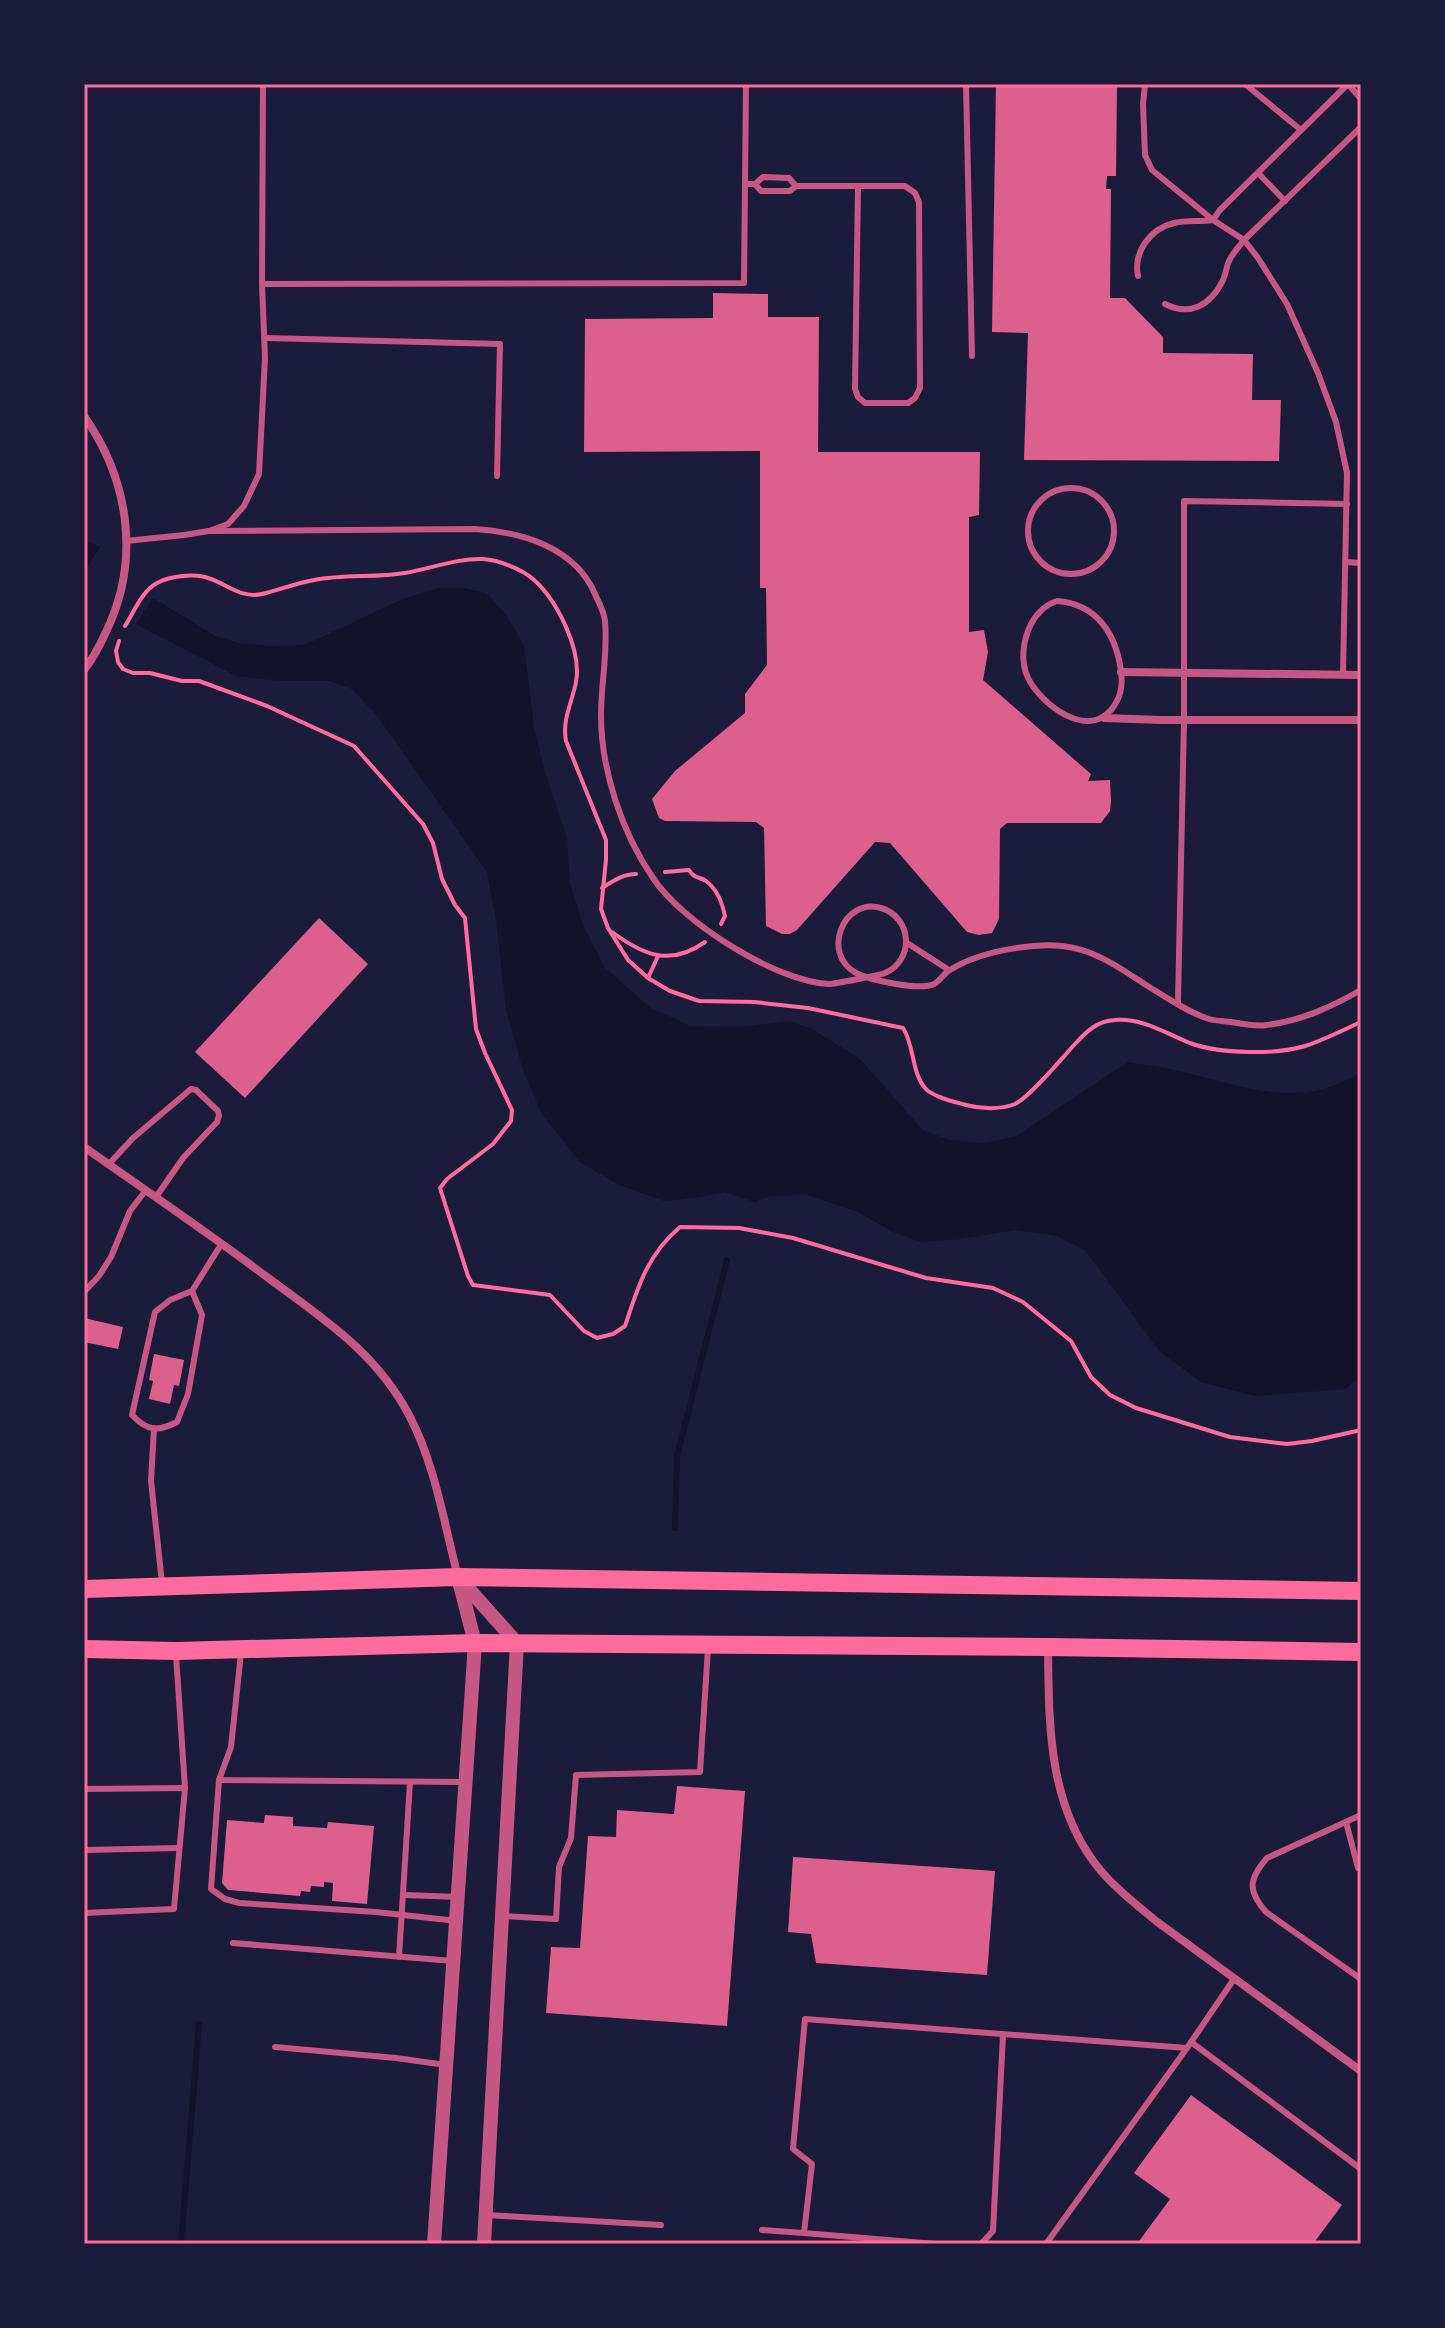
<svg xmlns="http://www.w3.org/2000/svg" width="1445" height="2328" font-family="'DejaVu Sans',sans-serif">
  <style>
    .water { fill: #12122b }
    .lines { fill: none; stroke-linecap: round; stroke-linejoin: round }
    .stream { stroke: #12122b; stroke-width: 6 }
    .building { fill: #dd5f8e }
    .path { stroke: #ff6b9d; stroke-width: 4 }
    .service { stroke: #c65784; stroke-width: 6 }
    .minor { stroke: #c65784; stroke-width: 8 }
    .tertiary { stroke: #c65784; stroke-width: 14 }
    .trunk { stroke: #ff6b9d; stroke-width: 18 }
    .neatline { fill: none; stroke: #ff6b9d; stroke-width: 3 }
  </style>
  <rect width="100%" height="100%" fill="#1b1b3a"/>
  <!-- water -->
  <g class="water">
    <path d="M84,540L100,547L84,572Z"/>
    <path d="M438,588H464L486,593L506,615L524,645L534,727L544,769L567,838L570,884L584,927L605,968L651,1008L690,1026L741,1027L789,1021L812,1029L860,1059L923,1130L950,1140L984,1143L1017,1136L1128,1062C1142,1065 1156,1066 1170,1069C1238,1083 1295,1114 1361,1072V1376L1346,1389L1255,1396L1201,1382L1160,1352L1085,1250L1054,1235L1015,1230L959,1239L921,1242L893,1232L858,1212L805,1194L767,1197L755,1202L724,1192L701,1197L664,1201L619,1185L580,1162L542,1114L523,1070L506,1010L496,920L487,872L378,717L352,689L329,681H279L236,676L136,624L153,598L217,637L239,643L271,646L305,645L405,598Z"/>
  </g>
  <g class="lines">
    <!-- stream -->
    <g class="stream">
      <path d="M675,1528L677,1456L727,1260"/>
      <path d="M181,2244L199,2024"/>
    </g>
  </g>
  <!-- building -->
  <g class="building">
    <path d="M996,84H1117L1116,176H1107L1106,189H1111L1110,298H1125L1163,337V353L1253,354L1252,400H1281L1279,461L1024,460L1028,333L992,332Z"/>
    <path d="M713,293L768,294V317H819L818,452H980L979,515L969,517V632L984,630L988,652L983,680L1091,774L1088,781L1110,780L1111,801L1110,811L1101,823H1007L1000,829L999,919L992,933L979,935L967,932L890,843L875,842L797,930L790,934H782L766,926L764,828L756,822L665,821L659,818L652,799L675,771L745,713V694L767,665L766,588H760V451L584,452L585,319L713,318Z"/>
    <path d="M319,918L368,964L245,1098L195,1052Z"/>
    <path d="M84,1318L123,1327L118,1349L84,1342Z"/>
    <path d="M154,1354L184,1360L179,1386L174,1385L170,1404L149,1399L153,1381L149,1380Z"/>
    <path d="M677,1786L745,1791L727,2026L546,2013L551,1947L580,1948L588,1836L616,1837L617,1810L674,1814Z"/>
    <path d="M265,1815L293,1817V1826L327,1828L328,1822L374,1826L367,1904L332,1901L333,1883L324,1882V1887L311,1886L310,1892L301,1891L300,1896L228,1890L222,1883L227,1820L264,1823Z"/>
    <path d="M793,1857L995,1871L987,1975L816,1963L811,1934L788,1932Z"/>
    <path d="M1191,2095L1342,2205L1313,2244H1137L1170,2199L1134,2173Z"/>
  </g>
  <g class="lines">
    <!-- path -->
    <g class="path">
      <path d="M125,626C134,612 142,591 157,583C170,576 191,574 205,577C225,582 239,599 262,594C279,590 297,583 314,580C344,574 375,578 405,573C430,569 457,558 483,559C499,560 521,569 533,579C557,600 582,650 576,682C572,703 562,719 566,741L606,840V860L601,909L608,928L628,960L648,978L670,991L699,1001L754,1002L808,1008L903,1028C915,1046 911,1075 927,1090C936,1098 955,1102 966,1105C981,1109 1000,1110 1015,1104C1030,1097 1062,1058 1075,1044C1087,1031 1097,1021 1115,1020C1143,1018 1165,1033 1190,1043C1220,1054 1275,1055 1305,1046C1324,1040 1343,1030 1361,1022"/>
      <path d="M119,641L116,651L118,662L123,669L133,673H150L182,681H199L267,706L354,746L423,824L433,843L442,879L455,905L465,918L476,1029L485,1053L512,1110L511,1121L493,1144L447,1179L440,1188L468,1276L473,1285L550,1295L584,1331L597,1338L613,1334L625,1326C638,1287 647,1255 680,1227L739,1228L793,1238L926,1278L993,1288L1023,1302L1071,1341L1091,1377L1110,1395L1136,1408L1230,1437L1287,1444L1312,1441L1361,1430"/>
      <path d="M665,872L689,870C695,879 698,876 706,881C718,890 722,903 725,916L721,924"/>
      <path d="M602,888C613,881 623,874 636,874"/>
      <path d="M612,932C643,955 670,967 705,942"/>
      <path d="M648,978L658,956"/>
    </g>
    <!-- service -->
    <g class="service">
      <path d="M966,84L972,356"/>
      <path d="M1145,84L1143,104L1145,155L1152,170L1213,220L1244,240L1258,258L1287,304L1318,373L1336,422L1347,473L1343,674"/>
      <path d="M1245,84L1301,130"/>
      <path d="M1348,84L1361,99"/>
      <path d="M1258,173L1285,201"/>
      <path d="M745,184H755L763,177L789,178L796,186"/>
      <path d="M755,184L761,191H790L796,186H905L915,193L919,202L920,388L915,398L908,403H865L858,397L855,389L858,186"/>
      <path d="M1138,276C1133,252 1150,229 1174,223C1187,220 1200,222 1213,220L1220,210L1348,84"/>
      <path d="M262,284L744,283L746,84"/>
      <path d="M1165,304C1190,317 1211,305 1223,280C1226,274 1226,267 1229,261C1232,254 1239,247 1244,240L1361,127"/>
      <path d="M265,338L500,344L497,476"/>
      <circle cx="1071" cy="531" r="43"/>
      <path d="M209,531L475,529C521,532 575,547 595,594C599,603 604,611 605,621C608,653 601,683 601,715C601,770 622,833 653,878C681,921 776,982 829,984C834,984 880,975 885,973C915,960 912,917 881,908C843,897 821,954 856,973C870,980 919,991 934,984C940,981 944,973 950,970C978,952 1029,943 1062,946C1094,949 1120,968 1146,985C1164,996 1189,1013 1209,1019C1216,1021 1224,1021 1231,1022C1242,1024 1256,1027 1267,1025C1301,1021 1331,1007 1361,990"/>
      <path d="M126,541L184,535L209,531L228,524L244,506L259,474L265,358L262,284L263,84"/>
      <path d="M1345,562L1361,563"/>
      <path d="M1057,601C1097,604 1116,634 1121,671C1123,686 1121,698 1111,710C1086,739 1041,704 1028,678C1020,661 1023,640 1031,624C1037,613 1044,605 1057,601Z"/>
      <path d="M907,943L949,970"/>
      <path d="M1178,1003L1184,720V501L1347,504"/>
      <path d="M109,1164L133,1138L191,1089L196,1090L218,1111L219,1116L217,1122L183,1158L156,1197"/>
      <path d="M192,1291L202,1315L188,1394L177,1422C158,1432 147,1431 132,1415L155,1312L170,1300L192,1291L222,1243"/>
      <path d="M84,1292L99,1276L111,1257L130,1211L146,1190"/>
      <path d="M154,1428L151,1481L162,1583"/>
      <path d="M241,1653L231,1747L219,1780L466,1782"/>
      <path d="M219,1780L211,1889L225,1899L239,1903L376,1912L457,1921"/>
      <path d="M84,1789L185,1788"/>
      <path d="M1361,1815L1267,1858C1249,1879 1247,1890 1266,1912L1361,1979"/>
      <path d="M1346,1822L1358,1868H1361"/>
      <path d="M84,1850L179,1848"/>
      <path d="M404,1895L458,1897"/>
      <path d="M84,1913L174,1909L185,1788L176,1655"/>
      <path d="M502,1916L556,1919L559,1867L571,1838L576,1775L700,1772L708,1648"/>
      <path d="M233,1943L453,1961"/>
      <path d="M399,1957L410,1782"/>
      <path d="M1191,2042L1361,2169"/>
      <path d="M275,2047L396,2058L446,2065"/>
      <path d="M486,2215L661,2225"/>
      <path d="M762,2230L804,2233"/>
      <path d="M936,2244L804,2233L812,2164L793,2149L805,2019L1187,2048"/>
      <path d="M981,2244L993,2231L1003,2035"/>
      <path d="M1046,2244L1187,2048L1234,1979"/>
    </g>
    <!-- minor -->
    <g class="minor">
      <path d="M84,416C129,480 141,560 106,632C100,645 93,659 84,670"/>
      <path d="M1121,672L1361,675"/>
      <path d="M1104,718L1162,720H1361"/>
      <path d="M84,1147C145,1190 207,1232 267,1277C323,1319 375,1351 409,1415C435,1464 444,1523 458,1577"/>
      <path d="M1048,1648C1049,1726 1048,1808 1101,1871C1117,1890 1137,1905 1156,1921L1361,2071"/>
    </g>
    <!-- tertiary -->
    <g class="tertiary">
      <path d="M458,1577L517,1643L484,2244"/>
      <path d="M434,2244L475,1643L459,1581"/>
    </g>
    <!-- trunk -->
    <g class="trunk">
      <path d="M84,1589L458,1577L1361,1591"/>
      <path d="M84,1649L176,1651L475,1643L1048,1647L1361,1652"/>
    </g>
  </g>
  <!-- border -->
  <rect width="1445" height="2328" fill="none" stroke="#1b1b3a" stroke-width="172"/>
  <rect x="86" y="86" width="1273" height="2156" class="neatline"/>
</svg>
